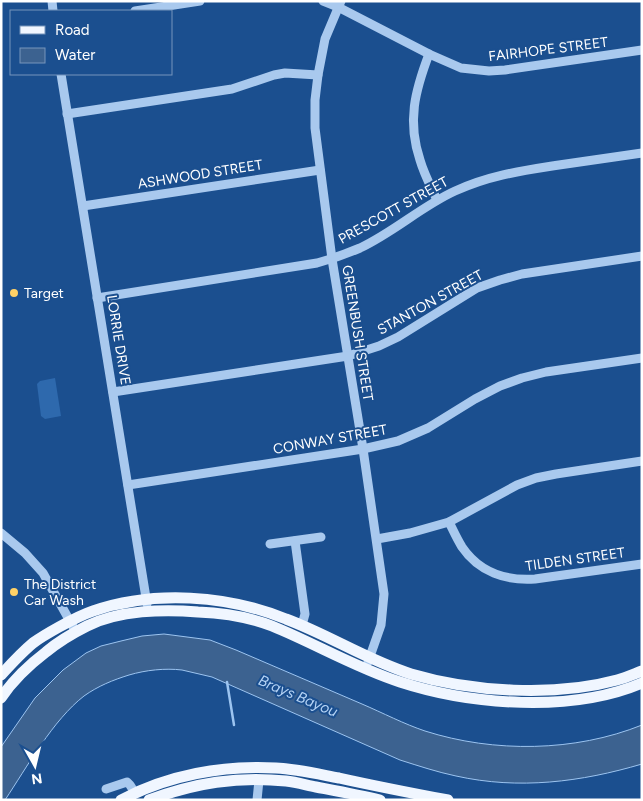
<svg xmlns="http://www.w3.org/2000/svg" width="643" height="801" font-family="Figtree,sans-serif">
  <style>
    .green { fill: #2e69ad }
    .water { fill: #3c6290; stroke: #9cc4f0 }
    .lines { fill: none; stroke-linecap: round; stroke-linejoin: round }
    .stream { stroke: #9cc4f0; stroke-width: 2.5 }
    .minor { stroke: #a9c9ee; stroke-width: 9 }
    .major { stroke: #f0f6ff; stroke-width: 11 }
    .poi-dot { fill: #ffd166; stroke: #1b4f8f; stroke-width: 2 }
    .labels { text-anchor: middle; stroke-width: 4; stroke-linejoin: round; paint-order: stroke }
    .street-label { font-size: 14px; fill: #fff; stroke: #1b4f8f }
    .poi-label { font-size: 14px; fill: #fff; stroke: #1b4f8f; text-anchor: start }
    .water-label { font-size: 15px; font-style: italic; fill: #b5d3f5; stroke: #1b4f8f }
  </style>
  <rect width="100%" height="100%" fill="#1b4f8f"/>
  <!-- green -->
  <path class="green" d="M55,378L61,416L45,419L41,416L37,384L40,381Z"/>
  <!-- water -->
  <path class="water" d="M164,634L210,640L236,650C278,668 320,686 362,704C383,713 404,724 425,731C494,753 575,752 642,725V764C581,782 519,790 456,776C437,772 419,766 400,760L212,677C202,675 192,672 182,670C165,668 146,670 129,675C113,680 98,686 84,696C53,720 27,767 5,800H1V747L35,698L63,670L86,653L101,646L121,641L142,636Z"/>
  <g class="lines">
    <!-- stream -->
    <path class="stream" d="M227,682L234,725"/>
    <!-- minor -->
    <g class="minor">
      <path d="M52,1L53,11"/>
      <path d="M323,1L338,7L429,54L461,68L489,71L505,70L642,50"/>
      <path d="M341,1L325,39L318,75L315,100V128L332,259L363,449L384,594L381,625L368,662"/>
      <path d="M135,11L200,1"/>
      <path d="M429,54C415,91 407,121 420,160C424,174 431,187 437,200"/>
      <path d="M61,74L147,604"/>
      <path d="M67,114L232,89L274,75L285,73L318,75"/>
      <path d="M83,206L320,170"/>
      <path d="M97,298L317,263C332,259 346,254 360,248C394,232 422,206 455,191C490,175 521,171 559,165C586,161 614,157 642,153"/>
      <path d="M113,392L348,356L379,346L398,337L477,288L500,280L522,274L642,256"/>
      <path d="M128,485L363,449L398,441L428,428L475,399L500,386L522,378L546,372L642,358"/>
      <path d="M449,522C453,530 457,539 462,547C479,572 506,581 535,579L642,564"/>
      <path d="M1,533L25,553L43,573L76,632"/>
      <path d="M377,539L410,533L449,522L517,485L536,478L556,474L642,461"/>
      <path d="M295,541L305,614L302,625"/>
      <path d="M270,544L321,537"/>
      <path d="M106,789L127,782L130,785L135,793"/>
      <path d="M257,800L259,780"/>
    </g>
    <!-- major -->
    <g class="major">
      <path d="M1,675C11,664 21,653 33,643C41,637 50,632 59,627C70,621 81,615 93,611C154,590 227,595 286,619C329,635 367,660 411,674C472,692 555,697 617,680C625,678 634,674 642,671"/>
      <path d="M1,698C13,680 29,665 46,652C58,642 73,633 87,626C119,610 164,609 198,612C223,613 249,617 272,626C316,644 356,668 400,682C471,705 572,713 642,683"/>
      <path d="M121,800C168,775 223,765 276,768C297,769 318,774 339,778C375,786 411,793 448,800"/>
      <path d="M149,800C195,783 237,776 286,781C296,782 306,785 316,787C337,791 359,795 380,800"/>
    </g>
  </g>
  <!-- markers -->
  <g class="poi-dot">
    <circle cx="14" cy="293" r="5"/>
    <circle cx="14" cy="592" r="5"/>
  </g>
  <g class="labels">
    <!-- street labels -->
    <g class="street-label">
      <text transform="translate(548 49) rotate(-7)" y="5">FAIRHOPE STREET</text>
      <text transform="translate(200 174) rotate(-9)" y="5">ASHWOOD STREET</text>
      <text transform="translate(393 210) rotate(-29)" y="5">PRESCOTT STREET</text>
      <text transform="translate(430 302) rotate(-29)" y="5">STANTON STREET</text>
      <text transform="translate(358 333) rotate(81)" y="5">GREENBUSH STREET</text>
      <text transform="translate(119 340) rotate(81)" y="5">LORRIE DRIVE</text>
      <text transform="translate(330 439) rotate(-10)" y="5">CONWAY STREET</text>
      <text transform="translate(575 559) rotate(-8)" y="5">TILDEN STREET</text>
    </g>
    <!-- poi labels -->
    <g class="poi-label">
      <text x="24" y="298">Target</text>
      <text x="24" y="589">The District<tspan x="24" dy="16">Car Wash</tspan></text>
    </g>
    <!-- water labels -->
    <g class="water-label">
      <text transform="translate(298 696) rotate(23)" y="5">Brays Bayou</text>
    </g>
  </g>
  <!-- border -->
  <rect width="643" height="801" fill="none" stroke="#ffffff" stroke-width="5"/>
  <!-- legend -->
  <rect x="10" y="10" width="162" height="65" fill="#1b4f8f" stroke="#7695bc"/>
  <rect x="20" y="26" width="25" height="8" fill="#f0f6ff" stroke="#7695bc"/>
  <text x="55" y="35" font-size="15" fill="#ffffff">Road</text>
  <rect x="20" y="48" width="25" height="15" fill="#3c6290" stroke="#7695bc"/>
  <text x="55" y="60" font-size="15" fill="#ffffff">Water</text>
  <!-- north arrow -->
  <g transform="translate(35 766) rotate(172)" stroke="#1b4f8f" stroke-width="4" paint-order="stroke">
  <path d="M0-4L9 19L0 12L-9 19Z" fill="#ffffff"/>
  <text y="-8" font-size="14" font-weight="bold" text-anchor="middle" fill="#ffffff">N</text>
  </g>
</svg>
